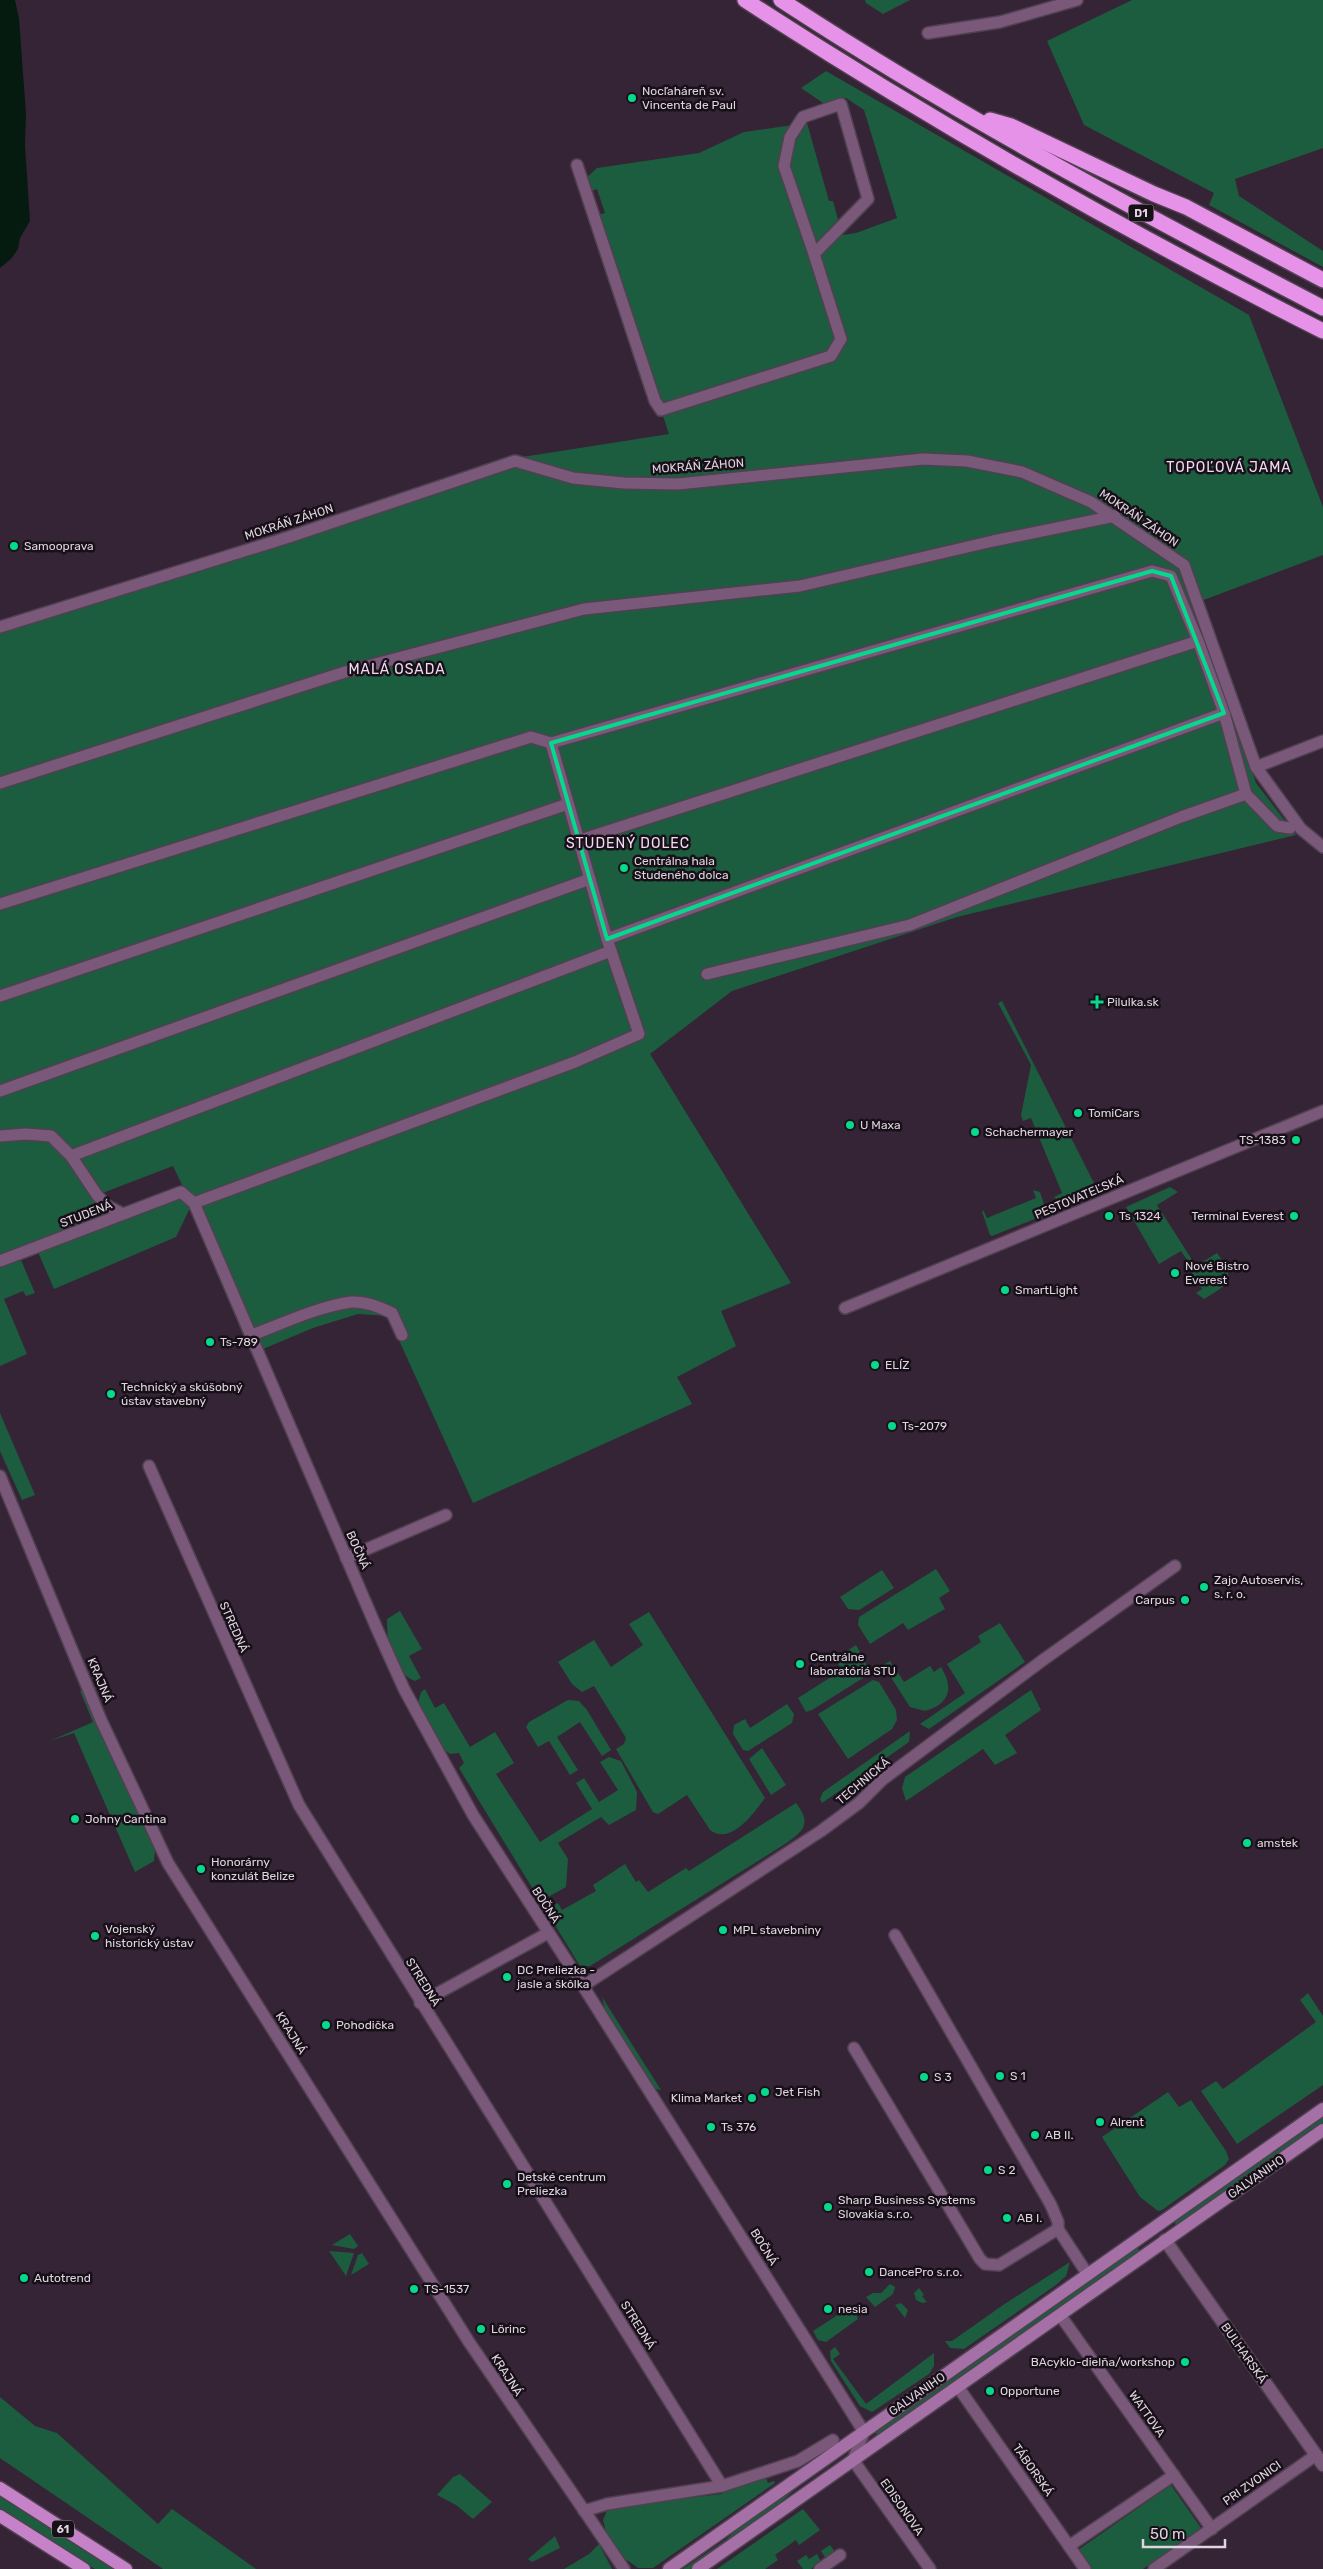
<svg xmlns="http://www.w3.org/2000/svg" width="1323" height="2569" font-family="Rubik,sans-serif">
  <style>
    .green { fill: #1b5d3e }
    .water { fill: #061b10 }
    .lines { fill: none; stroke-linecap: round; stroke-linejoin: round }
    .minor-casing { stroke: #504050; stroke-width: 14 }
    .tertiary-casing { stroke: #504050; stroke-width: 15 }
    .secondary-casing { stroke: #504050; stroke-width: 15 }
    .primary-casing { stroke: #504050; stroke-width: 15 }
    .motorway-casing { stroke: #504050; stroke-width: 18 }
    .minor { stroke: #79587a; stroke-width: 11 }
    .tertiary { stroke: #79587a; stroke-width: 12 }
    .secondary { stroke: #a470a6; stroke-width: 12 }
    .primary { stroke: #c682c9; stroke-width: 12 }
    .motorway { stroke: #e592e8; stroke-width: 15 }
    .marked { fill: none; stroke: #06d98b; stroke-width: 4; stroke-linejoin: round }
    .poi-dot { fill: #06d98b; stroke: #181018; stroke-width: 2 }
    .labels { text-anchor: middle; stroke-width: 5; stroke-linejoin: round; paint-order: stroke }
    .shield { fill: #181018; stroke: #a399a3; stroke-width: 1 }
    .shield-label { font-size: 11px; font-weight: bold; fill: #dfd4df }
    .poi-label { font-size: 12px; fill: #dfd4df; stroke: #181018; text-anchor: start }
    .street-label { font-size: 12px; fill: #dfd4df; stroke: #181018 }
    .neighbourhood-label { font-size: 14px; letter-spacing: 1px; fill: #f2dbf2; stroke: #181018 }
  </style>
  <rect width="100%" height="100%" fill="#352435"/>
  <!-- green -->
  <g class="green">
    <path d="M865,0H910L883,14L866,3Z"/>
    <path d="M1132,0H1323V148L1235,179L1239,196L1323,251V267L1209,205L1214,193L1084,125L1047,41Z"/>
    <path d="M826,71L1249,315L1323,507V555L1193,604L1256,783L1296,835L957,917L732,991L650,1054L791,1283L721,1311L736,1346L677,1377L692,1404L473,1503L388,1316L358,1314L313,1328L251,1354L190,1208L176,1237L54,1289L38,1252L183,1187L173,1166L92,1197L110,1215L0,1255V623L516,458L669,434L597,215L605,213L597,189L589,192L585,179L597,168L699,153L744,132L807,123L829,201H833L842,235L856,233L897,218L864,110L846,98L826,105L801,88Z"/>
    <path d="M1002,1001L1099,1193L1065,1207L1054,1197L1062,1193L1031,1118L1023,1121L1021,1115L1031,1065L998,1003Z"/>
    <path d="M1170,1187L1178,1192L1157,1205L1196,1266L1217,1253C1237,1280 1229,1284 1204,1299L1196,1293L1202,1289L1191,1272L1194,1270L1181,1251L1159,1264L1126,1207Z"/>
    <path d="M1033,1190L1040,1192L1047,1214L992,1236L990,1235L982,1212L983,1210L987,1218L1036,1198Z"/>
    <path d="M21,1260L35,1293L26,1296L23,1291L4,1299L27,1354L0,1366V1268Z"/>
    <path d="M0,1413L35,1495L22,1500L0,1451Z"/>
    <path d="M936,1569L950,1591L939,1598L945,1609L908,1630L903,1623L870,1644L858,1625L859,1617Z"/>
    <path d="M882,1570L894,1588L859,1610L848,1609L840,1597Z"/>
    <path d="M400,1611L422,1649L409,1656L421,1678L415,1681C391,1671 387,1642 387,1619Z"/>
    <path d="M649,1612L765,1798C754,1813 731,1846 710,1830L687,1795L658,1814L653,1812L616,1749L624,1744L626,1738L594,1686L582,1692L572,1684L558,1662L594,1640L611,1667L643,1645L629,1624Z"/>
    <path d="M1000,1623L1025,1662L929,1729L920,1724L965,1693L947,1664L981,1642L978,1636Z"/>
    <path d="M856,1645L871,1673L812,1710L806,1712L798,1698L842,1670L835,1659Z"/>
    <path d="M890,1661L904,1682L930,1666L934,1672L941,1667C954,1688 950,1704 925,1711L910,1707L883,1665Z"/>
    <path d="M873,1680L879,1682L896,1710L897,1720L892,1729L848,1759L818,1714Z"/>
    <path d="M425,1689L435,1708L444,1703L470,1747L495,1732L514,1763L496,1774L540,1842L592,1809L576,1783L584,1778L599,1802L618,1790L600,1762L609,1757L621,1761L637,1792L636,1810L609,1825L601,1817L558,1843L568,1859L566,1887L548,1897L553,1906L558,1903L562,1910L596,1891L593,1885L625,1864L636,1882L639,1880L648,1892L686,1868L689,1871L796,1803C812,1824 804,1831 785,1844L590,1966H580L459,1768L464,1763L459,1753L450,1754L443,1749L418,1703L421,1692Z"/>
    <path d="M83,1690L155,1851L154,1861L135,1872L74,1733L50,1741L93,1722L80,1691Z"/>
    <path d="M1031,1690L1041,1710L1005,1735L1017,1753L995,1765L983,1749L906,1801L902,1788L905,1777Z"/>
    <path d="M568,1700L579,1701L587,1710L611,1750L602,1756L580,1722L557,1737L578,1770L570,1775L549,1741L538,1747L526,1727L529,1722Z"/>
    <path d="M787,1704L794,1714L792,1723L748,1751L743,1750L733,1734L734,1725L745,1719L750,1728Z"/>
    <path d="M910,1731L909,1742L822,1803L820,1799L823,1792Z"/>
    <path d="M762,1748L786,1785L771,1795L749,1759Z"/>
    <path d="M1308,1993L1323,2016V2085L1237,2144L1201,2091L1216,2081L1223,2089L1316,2022L1300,2000Z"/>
    <path d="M602,1997L661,2090L652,2088L607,2017Z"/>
    <path d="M1168,2092L1179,2107L1191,2100L1226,2151L1229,2159L1225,2165L1162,2210L1158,2211L1140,2197L1102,2137Z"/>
    <path d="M1323,2116V2122L1176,2226L1175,2222Z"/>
    <path d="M350,2234L358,2246L354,2249L332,2245Z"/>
    <path d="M1137,2247L1140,2251L877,2435L875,2432Z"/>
    <path d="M329,2251L354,2253L346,2276Z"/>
    <path d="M362,2253L369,2264L351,2275L358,2255Z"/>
    <path d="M1070,2262L1066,2276L1056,2285L964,2349L950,2348L945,2341H952L1003,2305Z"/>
    <path d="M890,2284L895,2287L893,2294L875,2307L866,2297L873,2293H881Z"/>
    <path d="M919,2288L924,2295L922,2296L927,2302L922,2303L916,2300L914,2293Z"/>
    <path d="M901,2303L908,2310L905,2318L895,2305Z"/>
    <path d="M853,2305L858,2319L826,2342L818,2340L813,2331Z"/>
    <path d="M835,2347L840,2354L833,2359L866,2404L934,2353V2366L929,2374L872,2412L860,2406L831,2361L830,2351Z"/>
    <path d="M0,2397L35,2426L57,2433L158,2524L172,2509L256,2569H163L0,2458Z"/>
    <path d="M833,2458L834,2461L792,2492L766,2516L690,2569H683L727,2539L742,2523Z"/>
    <path d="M460,2474L492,2502L473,2519L456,2505L437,2495L453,2477Z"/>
    <path d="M765,2476L768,2483L774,2481L775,2483L653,2568H638L627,2560L624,2561L608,2539L603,2520L608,2508L721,2494Z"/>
    <path d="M1171,2485L1201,2528L1143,2569H1092L1078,2550Z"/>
    <path d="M0,2495L115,2569H95L0,2509Z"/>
    <path d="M803,2509L820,2530L799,2545L796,2540L775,2555L778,2560L765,2569H717Z"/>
    <path d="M555,2536L560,2548L532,2562L528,2559Z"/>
    <path d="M599,2544L612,2569H564L589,2554Z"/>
    <path d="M830,2545L835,2552L826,2559L821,2551Z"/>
    <path d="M817,2554L821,2562L811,2569H803L797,2561L806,2555L809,2559Z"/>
  </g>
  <!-- water -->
  <path class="water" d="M0,0H15L19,18L26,114L25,145L30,221L20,238L18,249L11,259L0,268Z"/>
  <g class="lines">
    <!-- minor casing -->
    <g class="minor-casing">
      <g id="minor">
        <path d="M928,33L1000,22L1077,0"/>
        <path d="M577,165L655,401L661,410L831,356L841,339L814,254L868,199L841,104L803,117L790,137L784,166L814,254"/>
        <path d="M0,627L289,537L515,461L573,478L624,483L678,484L923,459L967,461L1022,472L1091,502L1184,565L1256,767L1301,829L1323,847"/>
        <path d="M1256,767L1323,741"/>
        <path d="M0,783L345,672L584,609L800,586L993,541L1115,516"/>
        <path d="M580,840L1198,641"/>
        <path d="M0,904L531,737L551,743L1152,571L1171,576L1198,641L1224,713L1246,794L1277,826L1290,828"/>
        <path d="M607,939L1224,713"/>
        <path d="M707,974L910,925L1181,817L1246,794"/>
        <path d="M0,996L568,804"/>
        <path d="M0,1091L590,879"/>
        <path d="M0,1136L26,1134L51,1136L71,1156L97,1195L106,1205L123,1214"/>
        <path d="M71,1156L611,951"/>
        <path d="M194,1203L575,1062L639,1034L607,939L551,743"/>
        <path d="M0,1261L181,1192L194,1203L377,1629L404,1689L473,1815L583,1986L864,2432L853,2460L930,2569"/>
        <path d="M845,1308L1323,1111"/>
        <path d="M252,1335C284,1323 317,1307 351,1302C365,1301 379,1307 392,1313L402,1335"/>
        <path d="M149,1466L299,1805L722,2486"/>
        <path d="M0,1476L101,1720L168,1863L469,2342L624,2569"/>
        <path d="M346,1558L446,1515"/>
        <path d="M895,1935L1051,2205L1058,2222V2229L1088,2275"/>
        <path d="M583,1986L821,1831L859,1803L882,1780L1043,1660L1175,1566"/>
        <path d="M420,2003L548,1933"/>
        <path d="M854,2048L980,2259L985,2264L999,2265L1058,2229"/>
        <path d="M1060,2315L1212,2529"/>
        <path d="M958,2387L1085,2569"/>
        <path d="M584,2511L607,2504L722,2486L798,2461L833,2440"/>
        <path d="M1069,2546L1174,2475"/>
        <path d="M820,2569L840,2555"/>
        <path d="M1154,2569L1316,2455"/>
      </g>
    </g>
    <!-- tertiary casing -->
    <g class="tertiary-casing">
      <path id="tertiary" d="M1165,2240L1323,2465"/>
    </g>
    <!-- secondary casing -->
    <g class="secondary-casing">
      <g id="secondary">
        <path d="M669,2569L1323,2109"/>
        <path d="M698,2569L1323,2130"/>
      </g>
    </g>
    <!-- primary casing -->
    <g class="primary-casing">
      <g id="primary">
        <path d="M0,2488L126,2569"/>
        <path d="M0,2516L84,2569"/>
      </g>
    </g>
    <!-- motorway casing -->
    <g class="motorway-casing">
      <g id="motorway">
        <path d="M745,0C931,121 1125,231 1323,331"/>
        <path d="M781,0C955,114 1139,212 1323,308"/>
        <path d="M990,120L1011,126L1154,194L1186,207L1323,280"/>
      </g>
    </g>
    <!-- minor -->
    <use href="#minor" class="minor"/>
    <!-- tertiary -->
    <use href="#tertiary" class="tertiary"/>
    <!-- secondary -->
    <use href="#secondary" class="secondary"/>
    <!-- primary -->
    <use href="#primary" class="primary"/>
    <!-- motorway -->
    <use href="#motorway" class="motorway"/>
  </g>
  <!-- marked area -->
  <path class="marked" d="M1152,571L1171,576L1224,713L607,939L551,743Z"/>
  <!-- markers -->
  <g class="poi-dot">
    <circle cx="632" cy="98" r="5"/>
    <circle cx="14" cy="546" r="5"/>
    <circle cx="624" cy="868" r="5"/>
    <path d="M1094.5 994.5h5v5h5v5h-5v5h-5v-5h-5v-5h5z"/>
    <circle cx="1078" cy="1113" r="5"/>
    <circle cx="850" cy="1125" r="5"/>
    <circle cx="975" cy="1132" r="5"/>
    <circle cx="1296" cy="1140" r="5"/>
    <circle cx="1109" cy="1216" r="5"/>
    <circle cx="1294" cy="1216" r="5"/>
    <circle cx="1175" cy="1273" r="5"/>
    <circle cx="1005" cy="1290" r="5"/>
    <circle cx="210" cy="1342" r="5"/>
    <circle cx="875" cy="1365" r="5"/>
    <circle cx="111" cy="1394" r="5"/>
    <circle cx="892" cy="1426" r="5"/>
    <circle cx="1204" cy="1587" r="5"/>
    <circle cx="1185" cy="1600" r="5"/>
    <circle cx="800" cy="1664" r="5"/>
    <circle cx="75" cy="1819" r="5"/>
    <circle cx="1247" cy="1843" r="5"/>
    <circle cx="201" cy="1869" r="5"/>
    <circle cx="723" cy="1930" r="5"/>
    <circle cx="95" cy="1936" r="5"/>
    <circle cx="507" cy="1977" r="5"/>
    <circle cx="326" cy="2025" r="5"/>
    <circle cx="1000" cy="2076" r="5"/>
    <circle cx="924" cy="2077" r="5"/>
    <circle cx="765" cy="2092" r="5"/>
    <circle cx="752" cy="2098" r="5"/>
    <circle cx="1100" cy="2122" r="5"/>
    <circle cx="711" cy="2127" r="5"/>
    <circle cx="1035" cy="2135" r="5"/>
    <circle cx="988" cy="2170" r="5"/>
    <circle cx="507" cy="2184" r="5"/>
    <circle cx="828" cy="2207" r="5"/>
    <circle cx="1007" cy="2218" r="5"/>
    <circle cx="869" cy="2272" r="5"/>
    <circle cx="24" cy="2278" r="5"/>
    <circle cx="414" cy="2289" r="5"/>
    <circle cx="828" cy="2309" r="5"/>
    <circle cx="481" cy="2329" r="5"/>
    <circle cx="1185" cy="2362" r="5"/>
    <circle cx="990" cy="2391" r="5"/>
  </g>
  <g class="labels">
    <!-- shield labels -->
    <g class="shield">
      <rect x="1128.5" y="204.5" width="25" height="17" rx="4"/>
      <rect x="52" y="2520.5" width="22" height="17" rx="4"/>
    </g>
    <g class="shield-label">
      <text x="1141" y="217">D1</text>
      <text x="63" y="2533">61</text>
    </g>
    <!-- poi labels -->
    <g class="poi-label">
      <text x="642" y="95">Nocľaháreň sv.<tspan x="642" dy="14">Vincenta de Paul</tspan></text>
      <text x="24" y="550">Samooprava</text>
      <text x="634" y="865">Centrálna hala<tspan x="634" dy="14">Studeného dolca</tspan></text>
      <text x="1107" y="1006">Pilulka.sk</text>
      <text x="1088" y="1117">TomiCars</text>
      <text x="860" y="1129">U Maxa</text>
      <text x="985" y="1136">Schachermayer</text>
      <text x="1286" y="1144" text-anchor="end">TS-1383</text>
      <text x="1119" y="1220">Ts 1324</text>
      <text x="1284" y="1220" text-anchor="end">Terminal Everest</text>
      <text x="1185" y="1270">Nové Bistro<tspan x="1185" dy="14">Everest</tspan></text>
      <text x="1015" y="1294">SmartLight</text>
      <text x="220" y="1346">Ts-789</text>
      <text x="885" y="1369">ELÍZ</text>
      <text x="121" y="1391">Technický a skúšobný<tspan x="121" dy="14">ústav stavebný</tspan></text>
      <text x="902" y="1430">Ts-2079</text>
      <text x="1214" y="1584">Zajo Autoservis,<tspan x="1214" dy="14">s. r. o.</tspan></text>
      <text x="1175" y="1604" text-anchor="end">Carpus</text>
      <text x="810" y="1661">Centrálne<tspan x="810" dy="14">laboratóriá STU</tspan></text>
      <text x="85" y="1823">Johny Cantina</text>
      <text x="1257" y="1847">amstek</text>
      <text x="211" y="1866">Honorárny<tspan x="211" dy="14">konzulát Belize</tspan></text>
      <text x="105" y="1933">Vojenský<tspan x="105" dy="14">historický ústav</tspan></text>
      <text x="733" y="1934">MPL stavebniny</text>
      <text x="517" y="1974">DC Preliezka -<tspan x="517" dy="14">jasle a škôlka</tspan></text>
      <text x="336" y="2029">Pohodička</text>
      <text x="1010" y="2080">S 1</text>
      <text x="934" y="2081">S 3</text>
      <text x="775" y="2096">Jet Fish</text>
      <text x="742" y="2102" text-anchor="end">Klima Market</text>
      <text x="1110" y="2126">Alrent</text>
      <text x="721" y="2131">Ts 376</text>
      <text x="1045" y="2139">AB II.</text>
      <text x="998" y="2174">S 2</text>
      <text x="517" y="2181">Detské centrum<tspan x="517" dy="14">Preliezka</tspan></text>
      <text x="838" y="2204">Sharp Business Systems<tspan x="838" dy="14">Slovakia s.r.o.</tspan></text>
      <text x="1017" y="2222">AB I.</text>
      <text x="879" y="2276">DancePro s.r.o.</text>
      <text x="34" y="2282">Autotrend</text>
      <text x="424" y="2293">TS-1537</text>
      <text x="838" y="2313">nesia</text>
      <text x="491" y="2333">Lörinc</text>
      <text x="1175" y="2366" text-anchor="end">BAcyklo-dielňa/workshop</text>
      <text x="1000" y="2395">Opportune</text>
    </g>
    <!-- street labels -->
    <g class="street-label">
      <text transform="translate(698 466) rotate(-4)" y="4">MOKRÁŇ ZÁHON</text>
      <text transform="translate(1139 518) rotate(34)" y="4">MOKRÁŇ ZÁHON</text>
      <text transform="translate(289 522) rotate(-18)" y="4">MOKRÁŇ ZÁHON</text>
      <text transform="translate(1079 1197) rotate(-23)" y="4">PESTOVATEĽSKÁ</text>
      <text transform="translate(86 1214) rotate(-21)" y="4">STUDENÁ</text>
      <text transform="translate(358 1550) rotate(66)" y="4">BOČNÁ</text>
      <text transform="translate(234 1627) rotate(66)" y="4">STREDNÁ</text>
      <text transform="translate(100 1680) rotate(67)" y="4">KRAJNÁ</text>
      <text transform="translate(863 1781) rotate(-40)" y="4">TECHNICKÁ</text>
      <text transform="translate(546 1905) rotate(57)" y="4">BOČNÁ</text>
      <text transform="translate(423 1982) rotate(58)" y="4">STREDNÁ</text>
      <text transform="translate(291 2033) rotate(58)" y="4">KRAJNÁ</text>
      <text transform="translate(1256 2177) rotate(-35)" y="4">GALVANIHO</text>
      <text transform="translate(764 2247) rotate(58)" y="4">BOČNÁ</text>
      <text transform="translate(638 2325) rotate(58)" y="4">STREDNÁ</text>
      <text transform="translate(1244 2353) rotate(55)" y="4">BULHARSKÁ</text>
      <text transform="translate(507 2375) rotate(57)" y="4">KRAJNÁ</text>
      <text transform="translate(917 2394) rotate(-35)" y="4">GALVANIHO</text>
      <text transform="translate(1147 2414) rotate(55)" y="4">WATTOVA</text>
      <text transform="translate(1033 2470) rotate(55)" y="4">TÁBORSKÁ</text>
      <text transform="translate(1252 2483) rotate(-35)" y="4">PRI ZVONICI</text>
      <text transform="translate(902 2507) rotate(55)" y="4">EDISONOVA</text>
    </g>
    <!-- neighbourhood labels -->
    <g class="neighbourhood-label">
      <text x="1229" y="472">TOPOĽOVÁ JAMA</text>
      <text x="397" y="674">MALÁ OSADA</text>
      <text x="628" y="848">STUDENÝ DOLEC</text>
    </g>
  </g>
  <!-- scale -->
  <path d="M1143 2539v8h82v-8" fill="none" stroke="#dfd4df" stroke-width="2.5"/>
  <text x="1150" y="2539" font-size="15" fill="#dfd4df" stroke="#181018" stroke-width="4" paint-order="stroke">50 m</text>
</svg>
